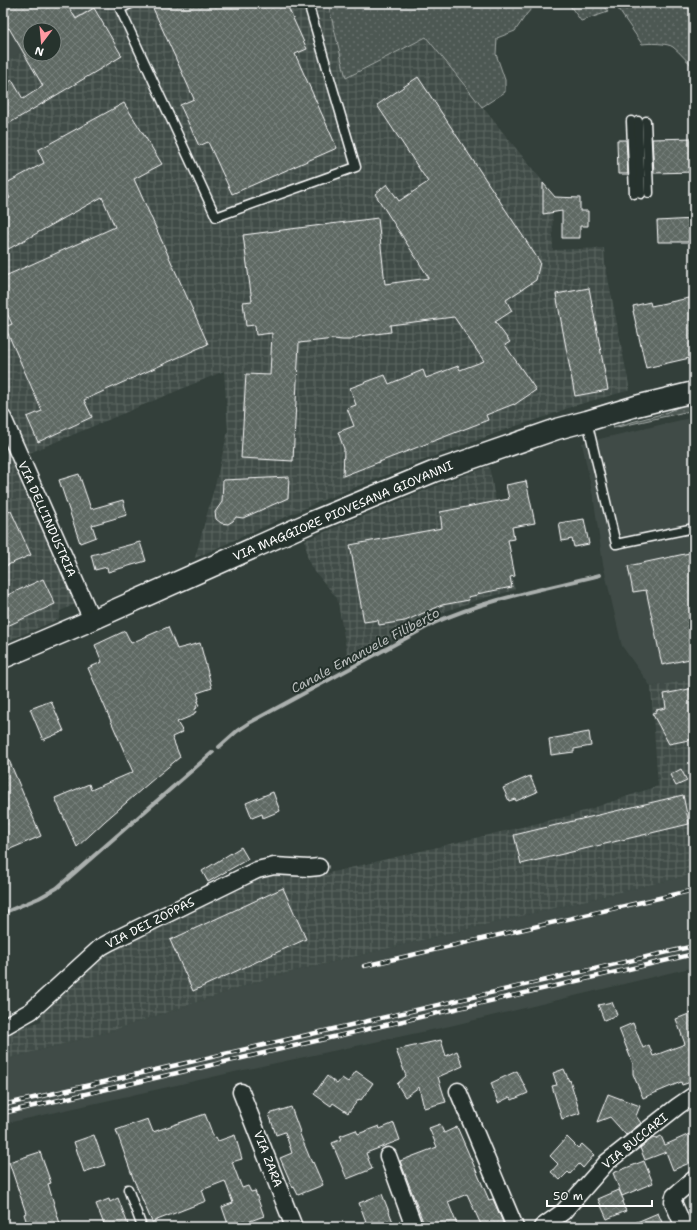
<svg xmlns="http://www.w3.org/2000/svg" width="697" height="1230" font-family="'Shantell Sans',sans-serif">
  <style>
    .built { fill: #404c47 }
    .industrial { fill: url(#industrial-grid) }
    .green { fill: url(#green-dots); stroke: #a6aca9 }
    .lines { fill: none; stroke-linecap: round; stroke-linejoin: round }
    .stream { stroke: #abb0ae; stroke-width: 4 }
    .building { fill: url(#building-cross-hatch); stroke: #fff; fill-rule: evenodd }
    .service-casing { stroke: #fff; stroke-width: 11 }
    .minor-casing { stroke: #fff; stroke-width: 19 }
    .tertiary-casing { stroke: #fff; stroke-width: 23 }
    .service { stroke: #26332d; stroke-width: 8 }
    .minor { stroke: #26332d; stroke-width: 16 }
    .tertiary { stroke: #26332d; stroke-width: 20 }
    .rail-casing { stroke: #fff; stroke-width: 4.5 }
    .rail { stroke: #26332d; stroke-width: 3; stroke-dasharray: 9; stroke-linecap: butt }
    .labels { text-anchor: middle; stroke-width: 4; stroke-linejoin: round; paint-order: stroke }
    .street-label { font-size: 12px; fill: #fff; stroke: #26332d }
    .water-label { font-size: 13px; font-style: italic; fill: #b9bdbc; stroke: #26332d }
  </style>
  <defs>
    <pattern id="industrial-grid" width="8" height="8" patternUnits="userSpaceOnUse"><rect width="8" height="8" fill="#404c47"/><path d="M0 4h8M4 0v8" fill="none" stroke="#5d6763"/></pattern>
    <pattern id="green-dots" width="8" height="8" patternUnits="userSpaceOnUse"><rect width="8" height="8" fill="#4d5853"/><path d="M2 2h.1M6 6h.1" fill="none" stroke="#68716d" stroke-width="1.8" stroke-linecap="round"/></pattern>
    <pattern id="building-cross-hatch" width="8" height="8" patternUnits="userSpaceOnUse"><rect width="8" height="8" fill="#5f6964"/><path d="M0 0l8 8M0 8l8-8" fill="none" stroke="#77807b"/></pattern>
  </defs>
  <rect width="100%" height="100%" fill="#333f3a"/>
  <filter id="ink" filterUnits="userSpaceOnUse"><feTurbulence type="fractalNoise" baseFrequency=".025" numOctaves="2"/><feDisplacementMap in="SourceGraphic" scale="8" xChannelSelector="R" yChannelSelector="G"/><feConvolveMatrix kernelMatrix="1 2 1 2 8 2 1 2 1" color-interpolation-filters="sRGB"/></filter>
  <g filter="url(#ink)">
    <!-- built -->
    <g class="built">
      <path d="M3,3H66L76,18L54,32V30H30V47L3,64Z"/>
      <path d="M694,417V679L651,687L622,646L603,564L594,501L582,443Z"/>
      <path d="M694,874V967L450,1026L239,1071L3,1124V1060L111,1031L274,976Z"/>
    </g>
    <!-- industrial -->
    <g class="industrial">
      <path d="M95,3H328L347,78L426,37L552,193L553,250L604,248L605,263L630,390L573,406L545,417L513,427L437,455L323,500L195,558L215,485L228,431L224,371L27,454L3,398V64L30,47V54H54V32L92,9L90,5Z"/>
      <path d="M3,443L76,604L60,611L59,619L3,643Z"/>
      <path d="M489,466L499,517L508,540L515,576H512L515,590L477,600L446,611L349,664L337,598L311,567L307,556L305,540L433,487Z"/>
      <path d="M694,679V874L274,976L111,1031L3,1060V1033L42,1021L39,1011L109,949L262,874L282,872L300,876L312,877L572,815L658,786L651,687Z"/>
    </g>
    <!-- green -->
    <g class="green">
      <path d="M66,3H95L90,5L92,9L76,18Z"/>
      <path d="M328,3H536L526,15L515,31L497,38L496,54L505,80V92L482,107L426,37L346,78Z"/>
      <path d="M568,3H601L608,12L581,21Z"/>
      <path d="M614,3H694V67C686,61 681,53 673,47C668,43 649,43 642,44Z"/>
      <path d="M694,400V410L613,428V427L665,413Z"/>
    </g>
    <g class="lines">
      <!-- stream -->
      <g class="stream">
        <path d="M219,747L237,731L249,723L434,623C487,599 544,589 600,575"/>
        <path d="M3,913L39,898L57,888L213,752"/>
      </g>
    </g>
    <!-- building -->
    <g class="building">
      <path d="M3,3H66L76,19L94,8L122,56L3,127V86L12,80L23,99L43,86L9,28L3,31ZM30,30H54V54H30Z"/>
      <path d="M159,3H286L307,49L295,54L337,148L232,194L208,142L199,146L180,105L194,99L152,6Z"/>
      <path d="M418,77L540,262L536,280L506,300L512,311L495,322L510,342L505,345L536,390L514,405V404L486,415L488,420L343,476L344,449L338,432L354,426L347,408L356,405L350,388L385,375L389,384L423,370L426,378L458,366L460,370L484,361L454,317L390,325L391,332L360,336L350,340H342L334,339L299,343L293,461L241,458L246,374L270,375L272,333L256,335L255,325L246,326L243,302L252,301L243,235L378,218L385,284L429,278L375,194L387,184L399,201L428,182L377,105Z"/>
      <path d="M124,103L162,164L134,179L208,344L84,400L92,417L38,442L27,417L42,411L5,327L12,324L3,304V277L115,227L102,197L3,252V202L10,198L3,185L44,163L38,150Z"/>
      <path d="M694,138V172L654,173L652,139Z"/>
      <path d="M617,140H626L628,174H618Z"/>
      <path d="M543,183L555,197L580,198V211H588V226H580V238H562V211L543,214Z"/>
      <path d="M694,219V242H658L657,221Z"/>
      <path d="M589,288L608,390L575,396L556,294Z"/>
      <path d="M694,297V357L646,368L633,311H634L633,306L650,302L651,306Z"/>
      <path d="M79,474L91,509L123,500L127,515L92,525L96,537L80,543L59,480Z"/>
      <path d="M289,477L288,498L243,518L236,517L233,521L228,524L221,523L216,519L215,512L222,502L223,480Z"/>
      <path d="M526,481L535,523L512,527L514,539L508,540L515,576L510,577L512,587L477,594V595L468,597L469,600L442,605L405,621L379,625L378,620L364,622L350,545L442,528L440,512L509,499L506,485Z"/>
      <path d="M11,511L31,555L3,567V514Z"/>
      <path d="M584,519L589,544L574,547L572,539L562,541L559,523Z"/>
      <path d="M140,542L146,561L108,572L107,567L95,570L91,555Z"/>
      <path d="M694,552V658L662,665L646,590L633,592L628,566Z"/>
      <path d="M43,579L55,604L3,628V597Z"/>
      <path d="M168,627L177,649L200,643L212,688L197,693L199,698L198,699L199,701L197,702L199,705L196,706L197,708L195,709L196,712L194,713V715L177,722L183,732L172,737L180,757L156,777L105,821L77,847L55,798L89,784L91,790L133,772L88,668L102,662L95,645L125,631L131,643Z"/>
      <path d="M694,688V739L669,744L652,713L656,712V710L666,708L664,694Z"/>
      <path d="M51,701L64,731L43,740L30,709Z"/>
      <path d="M589,732L591,746L574,749V752L551,755L549,739Z"/>
      <path d="M3,746L41,836L3,852Z"/>
      <path d="M681,769L687,781L676,786L670,775Z"/>
      <path d="M530,776L537,792L516,801L515,799L509,801L503,788Z"/>
      <path d="M273,792L280,811L263,818L262,814L252,818L246,803Z"/>
      <path d="M683,795L689,824L521,864L514,835Z"/>
      <path d="M241,847L248,859L208,882L202,871Z"/>
      <path d="M283,888L306,939L193,991L170,940Z"/>
      <path d="M612,1002L617,1015L604,1020L598,1005Z"/>
      <path d="M694,1012V1081L682,1085L681,1082L643,1098L633,1074V1064L619,1029L633,1023L643,1048L649,1045L653,1056L685,1044L676,1019Z"/>
      <path d="M441,1040L446,1056L457,1051L463,1066L438,1077L446,1102L424,1108L419,1087L405,1097L397,1084L406,1076L396,1050Z"/>
      <path d="M564,1069L569,1081L570,1080L580,1113L562,1119L552,1086L557,1085L553,1073Z"/>
      <path d="M356,1071L373,1083L361,1100L359,1099L348,1113L333,1103L331,1106L314,1094L327,1076L337,1084L342,1078L348,1082Z"/>
      <path d="M517,1071L528,1093L512,1100L510,1097L498,1103L491,1083Z"/>
      <path d="M608,1094L640,1106L636,1116L641,1123L626,1135L610,1117L597,1122Z"/>
      <path d="M291,1107L300,1132H299L312,1163L313,1162L323,1185L298,1195L294,1187L293,1188L280,1158L292,1153L285,1132L276,1135L269,1114Z"/>
      <path d="M205,1114L214,1138L216,1137L218,1141L235,1135L242,1159L232,1162L242,1188L248,1186L251,1192L255,1191L264,1216L245,1223L246,1227H229L222,1207L233,1203L225,1181L202,1190L206,1201L152,1222L133,1178L116,1130L148,1119L153,1132Z"/>
      <path d="M394,1123L400,1140L366,1153L372,1169L347,1179L332,1143L342,1139L340,1136L356,1130L358,1134L379,1126L380,1129Z"/>
      <path d="M440,1124L444,1133L457,1127L489,1200L493,1199L505,1227H482L467,1194L448,1202L458,1227H425L400,1161L437,1147L429,1128Z"/>
      <path d="M694,1132V1161L673,1170L666,1152L645,1160L640,1148L654,1137L655,1139L661,1136L665,1145Z"/>
      <path d="M94,1135L105,1165L84,1172L74,1142Z"/>
      <path d="M567,1137L578,1148L582,1144L594,1155L583,1168L579,1164L570,1174L568,1172L560,1180L551,1172L558,1164L550,1156Z"/>
      <path d="M40,1152L51,1183L48,1184L61,1227H28L24,1214L26,1213L9,1162Z"/>
      <path d="M644,1161L653,1183L622,1196L613,1173Z"/>
      <path d="M619,1190L624,1201L622,1202L626,1211L607,1219L598,1199Z"/>
      <path d="M382,1194L395,1227H368L359,1203Z"/>
      <path d="M118,1198L129,1227H105L96,1204L109,1199L110,1202Z"/>
      <path d="M658,1213L664,1227H625Z"/>
    </g>
    <g class="lines">
      <!-- service casing -->
      <g class="service-casing">
        <g id="service">
          <path d="M132,3L120,9L216,217L356,167L308,3"/>
          <path d="M631,121L634,194"/>
          <path d="M638,121L641,194"/>
          <path d="M646,121L649,193"/>
          <path d="M587,421L616,544L694,528"/>
          <path d="M128,1189L142,1227"/>
        </g>
      </g>
      <!-- minor casing -->
      <g class="minor-casing">
        <g id="minor">
          <path d="M3,418L92,620"/>
          <path d="M3,1027L31,1011L101,947L110,942L257,870L274,866L309,868L319,867"/>
          <path d="M458,1091L515,1227"/>
          <path d="M241,1092L294,1227"/>
          <path d="M388,1156L414,1227"/>
          <path d="M542,1227L563,1212L607,1162L678,1106L694,1095"/>
          <path d="M684,1227L673,1202L674,1196L694,1179"/>
        </g>
      </g>
      <!-- tertiary casing -->
      <g class="tertiary-casing">
        <path id="tertiary" d="M3,658L92,620L314,521L433,472L557,429L587,421L636,406L694,392"/>
      </g>
      <!-- service -->
      <use href="#service" class="service"/>
      <!-- minor -->
      <use href="#minor" class="minor"/>
      <!-- tertiary -->
      <use href="#tertiary" class="tertiary"/>
      <!-- rail casing -->
      <g class="rail-casing">
        <g id="rail">
          <path d="M364,966L694,890"/>
          <path d="M3,1105L694,946"/>
          <path d="M3,1113L694,954"/>
        </g>
      </g>
      <!-- rail -->
      <use href="#rail" class="rail"/>
    </g>
  </g>
  <g class="labels">
    <!-- street labels -->
    <g class="street-label">
      <text transform="translate(343 511) rotate(-23)" y="4">VIA MAGGIORE PIOVESANA GIOVANNI</text>
      <text transform="translate(47 519) rotate(66)" y="4">VIA DELL'INDUSTRIA</text>
      <text transform="translate(150 923) rotate(-27)" y="4">VIA DEI ZOPPAS</text>
      <text transform="translate(635 1141) rotate(-39)" y="4">VIA BUCCARI</text>
      <text transform="translate(268 1159) rotate(69)" y="4">VIA ZARA</text>
    </g>
    <!-- water labels -->
    <g class="water-label">
      <text transform="translate(365 650) rotate(-28)" y="5">Canale Emanuele Filiberto</text>
    </g>
  </g>
  <!-- margin -->
  <rect width="697" height="1230" fill="none" stroke="#26332d" stroke-width="16"/>
  <rect x="8" y="8" width="681" height="1214" fill="none" stroke="#fff" stroke-width="1.5" filter="url(#ink)"/>
  <!-- north arrow -->
  <g transform="translate(42 42) rotate(196)"><circle r="19" fill="#26332d" stroke="#7d8581"/>
  <path d="M0-3L7 15L0 10L-7 15Z" fill="#ff9aa2"/>
  <text y="-6" font-size="11" font-weight="bold" text-anchor="middle" fill="#ffffff">N</text>
  </g>
  <!-- scale -->
  <path d="M547 1200v6h105v-6" fill="none" stroke="#ffffff" stroke-width="2"/>
  <text x="553" y="1200" font-size="12" fill="#ffffff" stroke="#26332d" stroke-width="3" paint-order="stroke">50 m</text>
</svg>
